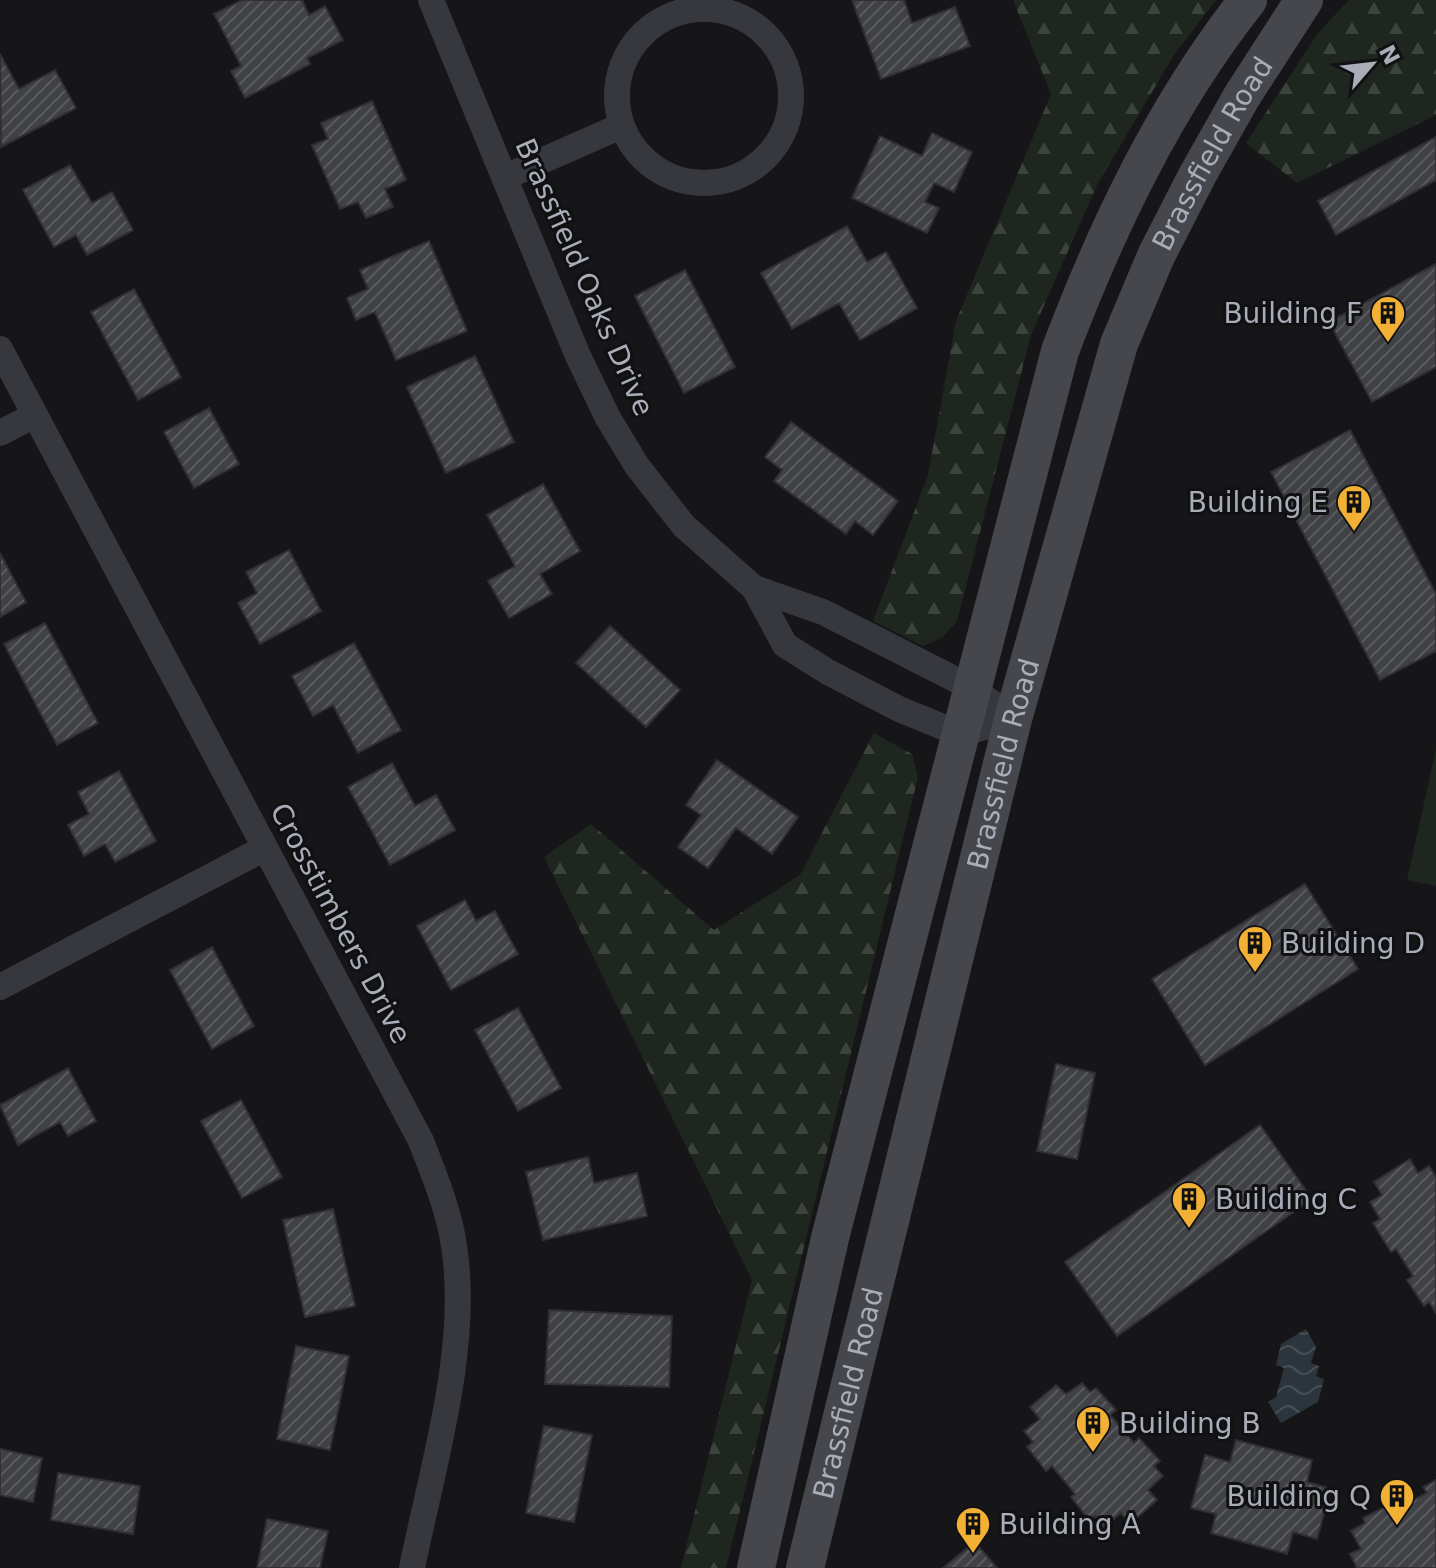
<svg xmlns="http://www.w3.org/2000/svg" width="1436" height="1568" font-family="'DejaVu Sans',sans-serif">
  <style>
    .green { fill: #1e261f }
    .forest { fill: url(#forest-firs) }
    .water { fill: url(#water-waves) }
    .building { fill: url(#building-hatch); stroke: #303034; stroke-width: 2 }
    .lines { fill: none; stroke-linecap: round; stroke-linejoin: round }
    .street { stroke: #37383d; stroke-width: 26 }
    .secondary { stroke: #45474d; stroke-width: 38 }
    .labels { text-anchor: middle; stroke-width: 6; stroke-linejoin: round; paint-order: stroke }
    .street-label { font-size: 28px; fill: #a8adb8; stroke: #111113 }
    .poi-label { font-size: 28px; fill: #a8adb8; stroke: #111113; text-anchor: start }
  </style>
  <defs>
    <pattern id="forest-firs" width="22" height="20" patternUnits="userSpaceOnUse" patternTransform="scale(2)"><rect width="22" height="20" fill="#1e261f"/><path d="M5 1l3.5 6h-7zM16 11l3.5 6h-7z" fill="#3c433d"/></pattern>
    <pattern id="water-waves" width="16" height="10" patternUnits="userSpaceOnUse" patternTransform="scale(2)"><rect width="16" height="10" fill="#2c353c"/><path d="M0 5q4-4 8 0t8 0" fill="none" stroke="#485056"/></pattern>
    <pattern id="building-hatch" width="6" height="6" patternUnits="userSpaceOnUse" patternTransform="scale(2)"><rect width="6" height="6" fill="#404145"/><path d="M-1 1l2-2M0 6l6-6M5 7l2-2" fill="none" stroke="#595a5e"/></pattern>
  </defs>
  <rect width="100%" height="100%" fill="#161618"/>
  <!-- green -->
  <path class="green" d="M1436,749V886L1407,880Z"/>
  <!-- forest -->
  <g class="forest">
    <path d="M1013,0H1216L1174,55L1098,183L1031,335L957,621L942,638L923,646L873,621L928,475L956,321L1051,94Z"/>
    <path d="M1349,0H1436V115L1297,183L1246,143L1318,33Z"/>
    <path d="M874,733L912,754L918,777L726,1568H681L752,1280L544,857L591,824L714,930L800,875Z"/>
  </g>
  <!-- water -->
  <path class="water" d="M1306,1329L1316,1347L1311,1363L1319,1366L1316,1376L1324,1379L1318,1402L1281,1423L1268,1402L1276,1397L1284,1368L1276,1365L1281,1344Z"/>
  <!-- building -->
  <g class="building">
    <path d="M242,0H302L309,15L325,6L343,40L307,58L310,64L245,98L231,71L241,66L214,14Z"/>
    <path d="M852,0H904L912,23L955,7L970,46L881,79Z"/>
    <path d="M0,54L19,89L55,70L76,108L1,147Z"/>
    <path d="M372,101L406,180L385,189L393,207L366,218L358,202L340,209L312,145L328,139L321,123Z"/>
    <path d="M932,133L972,152L954,192L934,183L925,202L939,208L927,233L852,198L880,136L922,156Z"/>
    <path d="M1436,137V180L1336,235L1318,201Z"/>
    <path d="M70,165L92,203L112,192L133,230L87,255L76,235L54,247L23,190Z"/>
    <path d="M847,226L867,262L886,252L917,308L860,340L839,303L792,329L761,273Z"/>
    <path d="M429,241L467,331L396,360L375,312L356,320L347,298L368,289L360,270Z"/>
    <path d="M1436,264V367L1372,402L1329,322Z"/>
    <path d="M685,270L735,367L684,393L635,296Z"/>
    <path d="M134,289L181,377L138,400L91,312Z"/>
    <path d="M475,356L514,442L446,473L407,387Z"/>
    <path d="M209,408L239,464L194,488L164,432Z"/>
    <path d="M791,422L898,501L873,535L855,521L846,534L774,481L782,470L765,457Z"/>
    <path d="M1350,430L1436,594V651L1380,680L1271,472Z"/>
    <path d="M543,484L580,551L540,574L552,594L509,618L488,581L515,566L487,515Z"/>
    <path d="M289,550L321,611L260,644L238,603L257,593L246,572Z"/>
    <path d="M0,553L26,602L0,617Z"/>
    <path d="M45,623L98,723L57,745L4,644Z"/>
    <path d="M610,626L680,690L646,727L576,663Z"/>
    <path d="M354,643L401,730L358,753L333,705L313,716L292,676Z"/>
    <path d="M717,760L798,817L772,854L736,828L708,868L678,847L701,815L686,805Z"/>
    <path d="M392,763L415,806L436,795L455,830L390,865L348,787Z"/>
    <path d="M119,771L156,841L115,862L105,844L84,856L68,825L89,814L78,792Z"/>
    <path d="M1305,884L1358,969L1205,1065L1152,979Z"/>
    <path d="M465,900L476,921L495,911L518,954L451,990L417,926Z"/>
    <path d="M212,947L254,1026L212,1049L170,970Z"/>
    <path d="M518,1008L561,1088L518,1111L475,1030Z"/>
    <path d="M1056,1064L1095,1073L1077,1159L1037,1151Z"/>
    <path d="M68,1068L96,1121L68,1136L60,1122L18,1145L0,1105Z"/>
    <path d="M241,1100L282,1177L242,1198L201,1121Z"/>
    <path d="M1260,1125L1312,1199L1117,1336L1065,1262Z"/>
    <path d="M588,1157L594,1183L637,1173L647,1216L543,1240L526,1172Z"/>
    <path d="M1410,1159L1418,1173L1429,1166L1436,1177V1313L1429,1302L1424,1306L1407,1280L1413,1276L1396,1249L1391,1252L1373,1223L1380,1219L1370,1202L1382,1195L1374,1182Z"/>
    <path d="M333,1209L355,1306L305,1317L283,1220Z"/>
    <path d="M549,1310L672,1316L669,1387L545,1384Z"/>
    <path d="M296,1346L349,1356L330,1450L277,1439Z"/>
    <path d="M1082,1383L1090,1392L1096,1388L1116,1410L1110,1415L1134,1443L1139,1438L1160,1461L1154,1466L1163,1476L1148,1490L1157,1500L1130,1524L1121,1513L1104,1527L1095,1516L1090,1521L1071,1497L1075,1494L1052,1466L1046,1471L1027,1447L1033,1442L1024,1431L1040,1419L1030,1407L1056,1385L1066,1394Z"/>
    <path d="M544,1426L592,1435L574,1522L526,1513Z"/>
    <path d="M1236,1440L1312,1460L1307,1482L1331,1489L1317,1539L1293,1532L1287,1554L1211,1533L1216,1514L1191,1508L1205,1455L1230,1462Z"/>
    <path d="M0,1449L42,1458L33,1502L0,1495Z"/>
    <path d="M58,1473L140,1486L133,1534L51,1520Z"/>
    <path d="M1436,1480V1568H1357L1350,1554L1361,1549L1351,1531L1365,1523L1363,1518L1389,1505L1392,1511L1427,1493L1423,1487Z"/>
    <path d="M267,1519L328,1531L320,1568H257Z"/>
    <path d="M975,1542L997,1568H943Z"/>
  </g>
  <g class="lines">
    <!-- street -->
    <g class="street">
      <path d="M431,0L578,356L608,418L637,466L684,526L754,588"/>
      <circle cx="704" cy="96" r="87"/>
      <path d="M505,177L621,126"/>
      <path d="M0,349L421,1141C434,1175 449,1210 454,1246C470,1348 432,1468 412,1568"/>
      <path d="M0,433L35,415"/>
      <path d="M754,588L823,612L972,688L1013,719L960,734L899,709L828,672L785,645Z"/>
      <path d="M0,987L265,848"/>
    </g>
    <!-- secondary -->
    <g class="secondary">
      <path d="M756,1568L830,1238L1060,351C1107,227 1165,105 1248,0"/>
      <path id="s1" d="M805,1568L1013,719L1119,344L1156,256L1198,174L1242,96L1304,0"/>
    </g>
  </g>
  <!-- icons -->
  <defs>
    <g id="building-pin" transform="scale(1.8)"><path d="M0 17L-7.5 6A9.5 9.5 0 1 1 7.5 6Z" fill="#f2b134" stroke="#111113"/><path d="M-4-6H4V6H1V3H-1V6H-4ZM-2.5-4.3h1.7v1.8h-1.7ZM.8-4.3h1.7v1.8H.8ZM-2.5-1h1.7V.8h-1.7ZM.8-1h1.7V.8H.8Z" fill="#111"/></g>
  </defs>
  <g fill-rule="evenodd">
    <use href="#building-pin" x="1388" y="313"/>
    <use href="#building-pin" x="1354" y="502"/>
    <use href="#building-pin" x="1255" y="943"/>
    <use href="#building-pin" x="1189" y="1199"/>
    <use href="#building-pin" x="1093" y="1423"/>
    <use href="#building-pin" x="1397" y="1496"/>
    <use href="#building-pin" x="973" y="1524"/>
  </g>
  <g class="labels">
    <!-- street labels -->
    <g class="street-label">
      <text dy="10" stroke="none"><textPath href="#s1" startOffset="1476">Brassfield Road</textPath></text>
      <text transform="translate(585 277) rotate(66)" y="10">Brassfield Oaks Drive</text>
      <text dy="10" stroke="none"><textPath href="#s1" startOffset="828">Brassfield Road</textPath></text>
      <text transform="translate(341 923) rotate(62)" y="10">Crosstimbers Drive</text>
      <text dy="10" stroke="none"><textPath href="#s1" startOffset="180">Brassfield Road</textPath></text>
    </g>
    <!-- poi labels -->
    <g class="poi-label">
      <text x="1362" y="323" text-anchor="end">Building F</text>
      <text x="1328" y="512" text-anchor="end">Building E</text>
      <text x="1281" y="953">Building D</text>
      <text x="1215" y="1209">Building C</text>
      <text x="1119" y="1433">Building B</text>
      <text x="1371" y="1506" text-anchor="end">Building Q</text>
      <text x="999" y="1534">Building A</text>
    </g>
  </g>
  <!-- north arrow -->
  <g transform="translate(1372 64) rotate(62)" stroke="#111113" stroke-width="6" paint-order="stroke">
  <path d="M0-6L14 30L0 20L-14 30Z" fill="#a8adb8"/>
  <text y="-12" font-size="22" font-weight="bold" text-anchor="middle" fill="#a8adb8">N</text>
  </g>
</svg>
